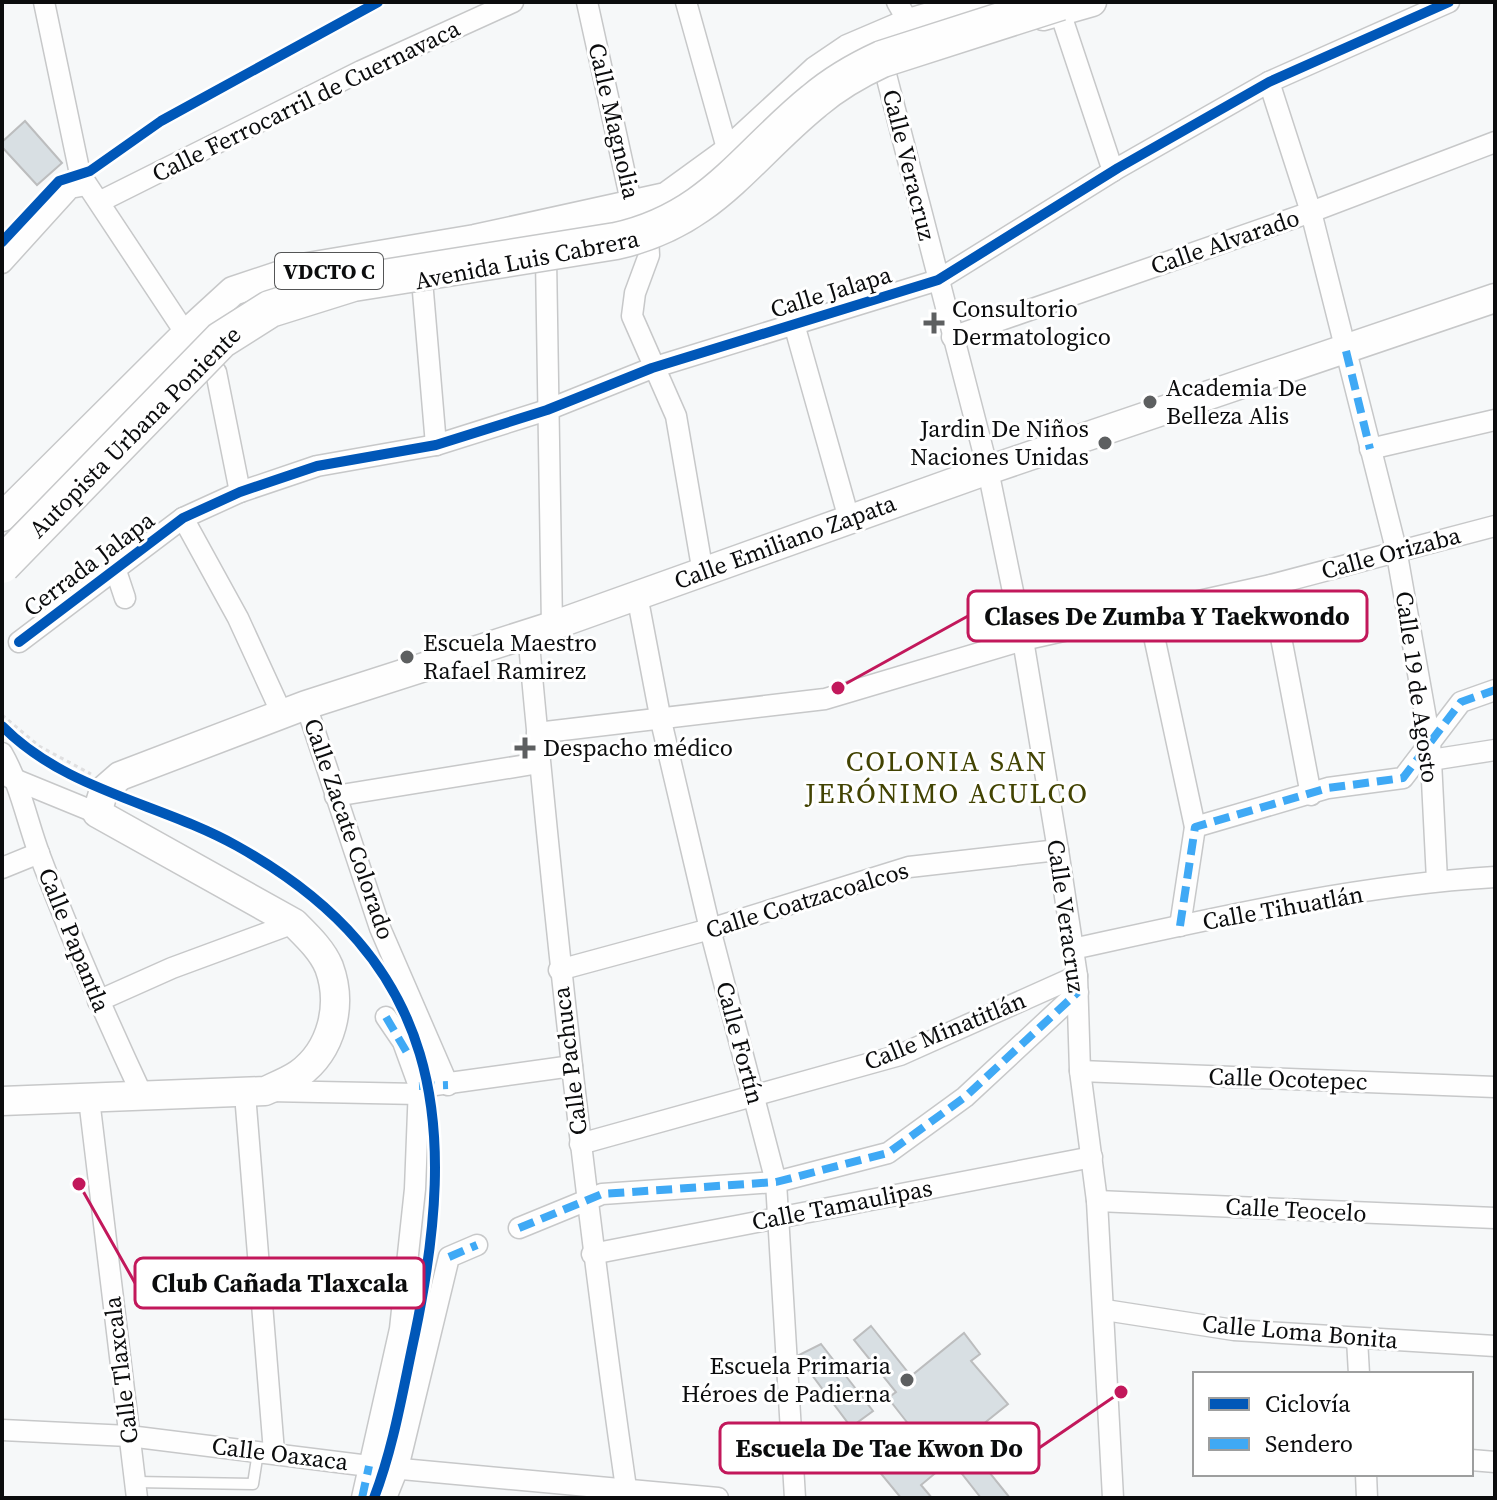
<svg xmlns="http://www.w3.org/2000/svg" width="1497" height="1500" font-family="'Source Serif 4',serif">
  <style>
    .building { fill: #d8dfe3; stroke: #bcbdbe; stroke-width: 2 }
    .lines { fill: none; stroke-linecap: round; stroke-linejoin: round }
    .lane-casing { stroke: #c7c8c9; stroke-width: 13 }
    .street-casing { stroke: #c7c8c9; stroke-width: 23 }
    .secondary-casing { stroke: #c7c8c9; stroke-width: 31 }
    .path { stroke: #dfdfe0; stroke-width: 3; stroke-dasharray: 4 4; stroke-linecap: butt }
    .lane { stroke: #fefefe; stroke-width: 10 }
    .street { stroke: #fefefe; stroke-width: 20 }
    .secondary { stroke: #fefefe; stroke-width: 28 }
    .highway-bridge-casing { stroke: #c7c8c9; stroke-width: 39; stroke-linecap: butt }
    .highway-bridge { stroke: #fefefe; stroke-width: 36 }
    .quiet { stroke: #3fa9f5; stroke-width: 8; stroke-dasharray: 16 8; stroke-linecap: butt }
    .cycleway-casing { stroke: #fff; stroke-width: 15 }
    .cycleway { stroke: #0057b8; stroke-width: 10 }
    .poi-dot { fill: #5d5f60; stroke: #fff; stroke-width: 3 }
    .labels { text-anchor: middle; stroke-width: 6; stroke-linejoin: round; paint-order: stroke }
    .shield { fill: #fff; stroke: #545556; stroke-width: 2 }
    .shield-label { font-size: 22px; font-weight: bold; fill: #0b0c0d }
    .street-label { font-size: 24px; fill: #0b0c0d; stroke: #fff }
    .poi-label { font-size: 24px; fill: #0b0c0d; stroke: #fff; text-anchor: start }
    .quarter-label { font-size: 28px; letter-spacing: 2px; fill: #424302; stroke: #fff }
    .leader { fill: none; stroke: #c2185b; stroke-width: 3 }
    .callout-dot { fill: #c2185b; stroke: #fff; stroke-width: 3 }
    .callout { fill: #fff; stroke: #c2185b; stroke-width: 3 }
    .callout-label { font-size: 26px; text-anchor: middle; font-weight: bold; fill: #0b0c0d }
  </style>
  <rect width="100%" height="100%" fill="#f6f8f9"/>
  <!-- building -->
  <g class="building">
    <path d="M25,121L62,163L37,185L2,147V142Z"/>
    <path d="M871,1326L911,1376L964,1333L980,1354L971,1361L1008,1404L982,1425L987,1430L968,1446L1010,1498H981L951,1460L921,1485L932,1498H901L868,1458L887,1442L895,1453L917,1435L888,1398L896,1392L854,1340Z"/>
    <path d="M821,1344L873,1411L851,1427L800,1359L799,1355Z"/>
  </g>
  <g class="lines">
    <!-- lane casing -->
    <g class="lane-casing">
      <path id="lane" d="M135,1482L253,1484L258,1452"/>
    </g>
    <!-- street casing -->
    <g class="street-casing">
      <g id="street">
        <path d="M44,2L80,174L186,334"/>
        <path d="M587,2L632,206L648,237L649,255L635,293L632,316L676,416L703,573"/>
        <path d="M686,2L728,152"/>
        <path d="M897,2L909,23"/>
        <path d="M1060,12L1113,171"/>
        <path d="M883,63L988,470L1023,640L1058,850L1077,976L1080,1071L1097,1201L1113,1498"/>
        <path d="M1269,82L1311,212L1396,549L1430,741L1437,880"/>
        <path d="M101,201L361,71L513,2"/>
        <path d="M546,258L552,626"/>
        <path d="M2,263L70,188L86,185"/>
        <path d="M422,280L436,445"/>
        <path d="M794,324L849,519"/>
        <path d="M952,337L1311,212L1495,142"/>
        <path d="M216,372L240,492"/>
        <path d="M1370,449L1495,420"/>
        <path d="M183,518L238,618L282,714"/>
        <path d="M115,568L125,598"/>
        <path d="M1271,585L1311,795"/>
        <path d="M637,595L661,721L710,929L776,1182L795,1498"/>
        <path d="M1149,613L1195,827L1180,926"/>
        <path d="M528,633C554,919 585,1204 626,1488"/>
        <path d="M19,642L183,518L240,492L317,466L436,445L547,410L652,368L938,280L1118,168L1269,82L1449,2"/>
        <path d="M306,705L380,928L448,1085"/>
        <path d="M537,733L825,699L1023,640L1271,585L1495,526"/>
        <path d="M2,753C21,786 27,822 40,856C71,938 106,1018 143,1097"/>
        <path d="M1431,760L1495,750"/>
        <path d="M9,777L97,813"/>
        <path d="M335,796L539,763"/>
        <path d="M1195,827L1328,788L1403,778L1461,702L1495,690"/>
        <path d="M2,868L39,853"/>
        <path d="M1073,949C1210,919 1355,885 1495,877"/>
        <path d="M559,970L710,929L909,867L1058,850"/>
        <path d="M98,1001L172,968L294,923"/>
        <path d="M1080,1071L1495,1087"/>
        <path d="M435,1085L572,1066"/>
        <path d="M269,1091L419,1094"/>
        <path d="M245,1094L274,1452"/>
        <path d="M89,1099L137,1498"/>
        <path d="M580,1144L900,1055L1077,976"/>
        <path d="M1097,1201L1495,1218"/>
        <path d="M519,1228L602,1194L776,1182L888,1153L965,1097L1078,992"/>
        <path d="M592,1254L1092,1157"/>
        <path d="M1105,1310L1234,1330L1495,1346"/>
        <path d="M1357,1339L1359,1374"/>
        <path d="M2,1430L129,1436L369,1466L718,1498"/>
        <path d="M1471,1460L1495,1462"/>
        <path d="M1366,1474L1367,1498"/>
        <path d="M362,1498L400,1329L415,1189L419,1086L403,1042L386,1017"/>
        <path d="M386,1498L398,1468L449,1257L477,1245"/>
      </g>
    </g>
    <!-- secondary casing -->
    <g class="secondary-casing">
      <g id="secondary">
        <path d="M1043,16L1092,2"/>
        <path d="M2,517L186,334L233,291L302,268L475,239L666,197L728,152L817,70L848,49L909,23L981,2"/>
        <path d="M2,1101L265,1091C276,1086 289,1081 299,1074C332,1050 343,1005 329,967C322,950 307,936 294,923L97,813L104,790L120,776L306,705L552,626L988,470L1495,298"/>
      </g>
    </g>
    <!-- path -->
    <path class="path" d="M2,715L39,746L91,774"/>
    <!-- lane -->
    <use href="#lane" class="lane"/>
    <!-- street -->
    <use href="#street" class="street"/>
    <!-- secondary -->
    <use href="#secondary" class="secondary"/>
    <!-- highway-bridge casing -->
    <g class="highway-bridge-casing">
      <path id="highway-bridge" d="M2,565L221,340L270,309L353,283L616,241C711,220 745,157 814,101C834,84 858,70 882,59L1060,2"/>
    </g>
    <!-- highway-bridge -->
    <use href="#highway-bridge" class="highway-bridge"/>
    <!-- quiet -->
    <g class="quiet">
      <path d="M1346,351L1370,449"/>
      <path d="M1180,926L1195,827L1328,788L1403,778L1461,702L1495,690"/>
      <path d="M386,1017L409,1056"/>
      <path d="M419,1086L448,1085"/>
      <path d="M519,1228L602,1194L776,1182L888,1153L965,1097L1078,992"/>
      <path d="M449,1257L477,1245"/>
      <path d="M362,1498L369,1466"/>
    </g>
    <!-- cycleway casing -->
    <g class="cycleway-casing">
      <g id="cycleway">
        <path d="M2,242L59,181L90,171L161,121L378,2"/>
        <path d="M19,642L183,518L240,492L317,466L436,445L547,410L652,368L938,280L1118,168L1269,82L1449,2"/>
        <path d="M2,726C66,791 160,803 237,846C443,961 459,1122 415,1334C403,1389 394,1446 374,1498"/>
      </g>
    </g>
    <!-- cycleway -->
    <use href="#cycleway" class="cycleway"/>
  </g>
  <!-- markers -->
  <g class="poi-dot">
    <path d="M930 311h8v8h8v8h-8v8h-8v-8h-8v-8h8z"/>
    <circle cx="1150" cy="402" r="8"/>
    <circle cx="1105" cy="443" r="8"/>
    <circle cx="407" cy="657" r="8"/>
    <path d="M521 736h8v8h8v8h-8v8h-8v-8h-8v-8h8z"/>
    <circle cx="907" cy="1380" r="8"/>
  </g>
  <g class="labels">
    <!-- shield labels -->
    <rect class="shield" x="275" y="253" width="108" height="36" rx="6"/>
    <g class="shield-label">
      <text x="329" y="279">VDCTO C</text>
    </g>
    <!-- street labels -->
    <g class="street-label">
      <text transform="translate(306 101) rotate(-26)" y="8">Calle Ferrocarril de Cuernavaca</text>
      <text transform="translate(614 121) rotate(77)" y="8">Calle Magnolia</text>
      <text transform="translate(909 165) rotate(76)" y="8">Calle Veracruz</text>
      <text transform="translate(1225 242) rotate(-19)" y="8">Calle Alvarado</text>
      <text transform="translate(527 260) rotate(-11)" y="8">Avenida Luis Cabrera</text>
      <text transform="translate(831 292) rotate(-17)" y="8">Calle Jalapa</text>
      <text transform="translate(135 432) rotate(-45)" y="8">Autopista Urbana Poniente</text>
      <text transform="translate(785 542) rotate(-20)" y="8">Calle Emiliano Zapata</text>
      <text transform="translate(1391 553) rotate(-15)" y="8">Calle Orizaba</text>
      <text transform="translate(89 564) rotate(-37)" y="8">Cerrada Jalapa</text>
      <text transform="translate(1417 687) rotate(82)" y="8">Calle 19 de Agosto</text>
      <text transform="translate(349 829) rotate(71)" y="8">Calle Zacate Colorado</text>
      <text transform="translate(807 900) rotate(-17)" y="8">Calle Coatzacoalcos</text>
      <text transform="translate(1283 908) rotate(-10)" y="8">Calle Tihuatlán</text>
      <text transform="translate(1066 916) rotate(82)" y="8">Calle Veracruz</text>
      <text transform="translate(74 940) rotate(68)" y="8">Calle Papantla</text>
      <text transform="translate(945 1031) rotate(-22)" y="8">Calle Minatitlán</text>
      <text transform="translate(740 1043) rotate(75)" y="8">Calle Fortín</text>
      <text transform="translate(570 1061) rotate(-97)" y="8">Calle Pachuca</text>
      <text transform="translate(1288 1079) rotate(2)" y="8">Calle Ocotepec</text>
      <text transform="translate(842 1205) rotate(-11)" y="8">Calle Tamaulipas</text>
      <text transform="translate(1296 1210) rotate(3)" y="8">Calle Teocelo</text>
      <text transform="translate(1300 1332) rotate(5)" y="8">Calle Loma Bonita</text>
      <text transform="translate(121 1370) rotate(-97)" y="8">Calle Tlaxcala</text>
      <text transform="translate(280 1454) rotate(7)" y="8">Calle Oaxaca</text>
    </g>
    <!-- poi labels -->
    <g class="poi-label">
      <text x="952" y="317">Consultorio<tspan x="952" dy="28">Dermatologico</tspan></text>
      <text x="1166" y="396">Academia De<tspan x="1166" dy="28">Belleza Alis</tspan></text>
      <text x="1089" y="437" text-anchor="end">Jardin De Niños<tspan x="1089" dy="28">Naciones Unidas</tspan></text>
      <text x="423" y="651">Escuela Maestro<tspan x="423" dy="28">Rafael Ramirez</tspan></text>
      <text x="543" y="756">Despacho médico</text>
      <text x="891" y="1374" text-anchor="end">Escuela Primaria<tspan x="891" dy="28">Héroes de Padierna</tspan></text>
    </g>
    <!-- quarter labels -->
    <g class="quarter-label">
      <text x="947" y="771">COLONIA SAN<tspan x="947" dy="32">JERÓNIMO ACULCO</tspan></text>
    </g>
  </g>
  <!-- callouts -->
  <path class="leader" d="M838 688L968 616M79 1184L135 1283M1121 1392L1039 1448"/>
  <g class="callout-dot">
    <circle cx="838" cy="688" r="8"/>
    <circle cx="79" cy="1184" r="8"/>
    <circle cx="1121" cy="1392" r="8"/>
  </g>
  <g class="callout">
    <rect x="968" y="591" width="399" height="50" rx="8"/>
    <rect x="135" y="1258" width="289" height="50" rx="8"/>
    <rect x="720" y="1423" width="319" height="50" rx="8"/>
  </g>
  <g class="callout-label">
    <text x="1167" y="625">Clases De Zumba Y Taekwondo</text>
    <text x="280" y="1292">Club Cañada Tlaxcala</text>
    <text x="879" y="1457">Escuela De Tae Kwon Do</text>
  </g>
  <!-- border -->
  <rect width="1497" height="1500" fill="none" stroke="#0b0c0d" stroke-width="8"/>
  <!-- legend -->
  <rect x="1193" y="1372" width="280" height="104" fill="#ffffff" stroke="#9d9e9e" stroke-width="2"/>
  <rect x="1209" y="1398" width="40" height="12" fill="#0057b8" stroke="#9d9e9e" stroke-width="2"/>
  <text x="1265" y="1412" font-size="24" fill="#0b0c0d">Ciclovía</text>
  <rect x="1209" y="1438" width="40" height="12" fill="#3fa9f5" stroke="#9d9e9e" stroke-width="2"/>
  <text x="1265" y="1452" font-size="24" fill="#0b0c0d">Sendero</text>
</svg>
